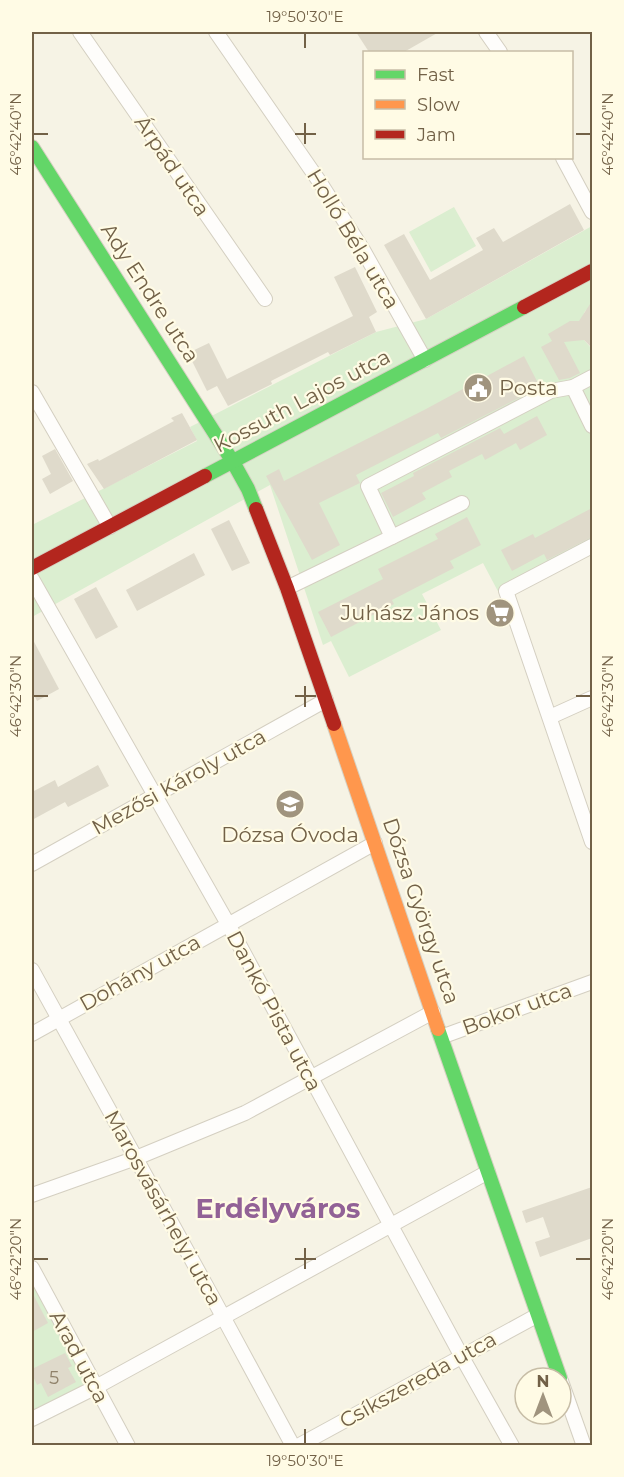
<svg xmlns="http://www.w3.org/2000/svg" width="624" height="1477" font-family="Montserrat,sans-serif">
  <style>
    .green { fill: #dbeed0 }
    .building { fill: #dfdacb }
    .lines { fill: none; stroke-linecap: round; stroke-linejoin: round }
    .street-casing { stroke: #d4cfc1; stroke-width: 16 }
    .fast-casing { stroke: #d6d0c2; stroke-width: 16 }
    .slow-casing { stroke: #d6d0c2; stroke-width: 16 }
    .jam-casing { stroke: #d6d0c2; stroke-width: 16 }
    .street { stroke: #fefdfb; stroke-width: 14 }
    .fast { stroke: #63d668; stroke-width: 14 }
    .slow { stroke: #ff974d; stroke-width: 14 }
    .jam { stroke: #b3261e; stroke-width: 14 }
    .ticks { fill: none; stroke: #726147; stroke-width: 2 }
    .labels { text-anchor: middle; stroke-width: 4.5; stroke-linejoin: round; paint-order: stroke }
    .number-label { font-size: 18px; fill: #90826b }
    .street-label { font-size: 21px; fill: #726147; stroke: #fffbe5 }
    .poi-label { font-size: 21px; fill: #726147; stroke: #fffbe5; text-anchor: start }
    .district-label { font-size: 27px; font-weight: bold; fill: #926296; stroke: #fffbe5 }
    .neatline { fill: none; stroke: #726147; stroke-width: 2 }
    .ticks-label { font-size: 15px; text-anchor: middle; fill: #726147 }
  </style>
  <rect width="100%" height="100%" fill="#f6f3e5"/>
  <!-- green -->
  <g class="green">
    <path d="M454,207L476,246L431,272L409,232Z"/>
    <path d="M592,226V306L585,311L581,321L584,340L592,349V549L502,599L483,563L422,594L441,630L349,677L331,641L323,645L270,485L32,617V521L34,524L197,441L190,427L376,332L426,319Z"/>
    <path d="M32,1269L95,1387L32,1419Z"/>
  </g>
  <!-- building -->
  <g class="building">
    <path d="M356,32H439L404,52H369Z"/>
    <path d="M570,204L584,230L426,319L384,245L404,234L430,280L483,250L476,238L494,228L503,242Z"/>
    <path d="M355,267L377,312L369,317L376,332L330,355L328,352L271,381L272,384L228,406L217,386L207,391L188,353L209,343L227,379L353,316L334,277Z"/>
    <path d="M592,301V348L584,340L564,342L580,373L570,378L559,380L541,347L552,341L548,334L570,321H579Z"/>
    <path d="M524,356L540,387L441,438L438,433L356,475L360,483L319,503L340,545L312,560L266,476L279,469L284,481L426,409Z"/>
    <path d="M182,413L197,440L104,489L87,464L98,459L99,461L174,421L171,418Z"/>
    <path d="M537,416L547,435L520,450L516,443L485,460L482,454L449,471L452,477L422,493L426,499L393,517L381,493L414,476L413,473L500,428L504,434Z"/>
    <path d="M55,449L73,481L50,494L42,479L51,474L42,456Z"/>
    <path d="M592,508V537L547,560L544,554L512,571L501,550L533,534L535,538Z"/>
    <path d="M467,517L481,545L450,561L454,568L392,600L394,604L331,637L318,612L383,579L378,569L438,539L435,534Z"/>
    <path d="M229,520L250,563L232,571L211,529Z"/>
    <path d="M194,553L205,575L137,611L126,590Z"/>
    <path d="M96,587L118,627L96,639L74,599Z"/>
    <path d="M32,638L59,689L37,701L32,691Z"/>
    <path d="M98,765L109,786L68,807L65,802L32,820V792L55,780L58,787Z"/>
    <path d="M592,1187V1238L540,1257L535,1242L550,1237L543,1217L526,1223L522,1211Z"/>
    <path d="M32,1292L48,1323L32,1332Z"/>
    <path d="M65,1353L72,1366L68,1368L76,1382L48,1397L41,1383L37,1385L32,1374V1369Z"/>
  </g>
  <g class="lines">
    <!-- street casing -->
    <g class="street-casing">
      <g id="street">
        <path d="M80,32L265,299"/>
        <path d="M216,32L319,181L363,250L425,360"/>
        <path d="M486,32L500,52"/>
        <path d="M563,158L592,212"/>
        <path d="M573,387L592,426"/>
        <path d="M32,392L110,527"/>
        <path d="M392,537L368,486L551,391L573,387L592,377"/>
        <path d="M592,546L506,591L592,842"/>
        <path d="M32,579L228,924L462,1357L512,1446"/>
        <path d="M287,588L462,503"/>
        <path d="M550,717L592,698"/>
        <path d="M32,864L326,700"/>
        <path d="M32,970L214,1300L293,1446"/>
        <path d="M32,1034L375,843"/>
        <path d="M441,1037L592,982"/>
        <path d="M32,1195L136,1158L245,1113L433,1012"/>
        <path d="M32,1268L128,1446"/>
        <path d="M561,1381L584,1446"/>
        <path d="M32,1419L96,1387L488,1172"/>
        <path d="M298,1446L538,1315"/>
      </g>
    </g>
    <!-- fast casing -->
    <g class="fast-casing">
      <g id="fast">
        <path d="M32,147L233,462L248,489L256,509"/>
        <path d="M205,476L524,307"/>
        <path d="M438,1029L560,1378"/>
      </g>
    </g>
    <!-- slow casing -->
    <g class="slow-casing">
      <path id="slow" d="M334,724L438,1029"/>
    </g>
    <!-- jam casing -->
    <g class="jam-casing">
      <g id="jam">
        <path d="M524,307L592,271"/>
        <path d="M256,509L287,588L334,724"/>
        <path d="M32,568L205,476"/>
      </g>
    </g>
    <!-- street -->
    <use href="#street" class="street"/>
    <!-- fast -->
    <use href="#fast" class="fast"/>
    <!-- slow -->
    <use href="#slow" class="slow"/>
    <!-- jam -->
    <use href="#jam" class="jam"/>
  </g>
  <!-- ticks -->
  <path class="ticks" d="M305,33V48M305,123V144M33,134H48M295,134H316M576,134H591M305,686V707M33,696H48M295,696H316M576,696H591M305,1248V1269M33,1259H48M295,1259H316M576,1259H591M305,1429V1444"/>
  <!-- icons -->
  <defs>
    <g id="civic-disc" transform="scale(1.5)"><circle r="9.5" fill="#a0947e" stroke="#fffbe5"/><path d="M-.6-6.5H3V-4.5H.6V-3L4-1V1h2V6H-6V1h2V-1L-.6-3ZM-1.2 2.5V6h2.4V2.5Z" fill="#fff"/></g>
    <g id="supermarket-disc" transform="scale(1.5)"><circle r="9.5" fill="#a0947e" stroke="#fffbe5"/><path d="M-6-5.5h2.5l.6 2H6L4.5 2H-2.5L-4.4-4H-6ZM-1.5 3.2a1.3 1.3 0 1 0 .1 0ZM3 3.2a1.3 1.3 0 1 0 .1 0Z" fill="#fff"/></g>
    <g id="school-disc" transform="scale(1.5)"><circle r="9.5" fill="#a0947e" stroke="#fffbe5"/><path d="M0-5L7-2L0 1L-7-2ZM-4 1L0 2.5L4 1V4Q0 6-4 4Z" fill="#fff"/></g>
  </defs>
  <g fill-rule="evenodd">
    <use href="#civic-disc" x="478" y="388"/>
    <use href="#supermarket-disc" x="500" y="613"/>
    <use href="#school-disc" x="290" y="804"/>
  </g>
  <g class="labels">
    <!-- number labels -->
    <g class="number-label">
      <text x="54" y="1384">5</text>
    </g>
    <!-- street labels -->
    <g class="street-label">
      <text transform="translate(172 166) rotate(56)" y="7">Árpád utca</text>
      <text transform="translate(353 239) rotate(59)" y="7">Holló Béla utca</text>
      <text transform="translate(150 293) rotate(57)" y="7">Ady Endre utca</text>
      <text transform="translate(302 401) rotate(-28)" y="7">Kossuth Lajos utca</text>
      <text transform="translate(179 782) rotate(-29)" y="7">Mezősi Károly utca</text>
      <text transform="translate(421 911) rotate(71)" y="7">Dózsa György utca</text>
      <text transform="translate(140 973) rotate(-29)" y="7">Dohány utca</text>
      <text transform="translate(517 1009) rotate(-20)" y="7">Bokor utca</text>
      <text transform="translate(274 1011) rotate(62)" y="7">Dankó Pista utca</text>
      <text transform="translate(163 1208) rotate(61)" y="7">Marosvásárhelyi utca</text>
      <text transform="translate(79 1357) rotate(62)" y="7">Arad utca</text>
      <text transform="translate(418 1380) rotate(-29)" y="7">Csíkszereda utca</text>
    </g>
    <!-- poi labels -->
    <g class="poi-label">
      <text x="499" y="395">Posta</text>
      <text x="479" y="620" text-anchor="end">Juhász János</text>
      <text x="290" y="842" text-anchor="middle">Dózsa Óvoda</text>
    </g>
    <!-- district labels -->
    <g class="district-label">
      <text x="278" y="1218">Erdélyváros</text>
    </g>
  </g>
  <!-- border -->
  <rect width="624" height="1477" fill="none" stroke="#fffbe5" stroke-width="66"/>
  <!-- legend -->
  <rect x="363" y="51" width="210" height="108" fill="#fffbe5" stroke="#c7bda6" stroke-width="1.5"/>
  <rect x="375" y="70" width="30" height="9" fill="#63d668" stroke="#c7bda6" stroke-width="1.5"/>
  <text x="417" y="81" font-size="18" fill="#726147">Fast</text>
  <rect x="375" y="100" width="30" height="9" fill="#ff974d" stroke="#c7bda6" stroke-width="1.5"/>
  <text x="417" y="111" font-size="18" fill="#726147">Slow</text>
  <rect x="375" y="130" width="30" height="9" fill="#b3261e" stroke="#c7bda6" stroke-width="1.5"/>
  <text x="417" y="141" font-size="18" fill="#726147">Jam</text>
  <!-- north arrow -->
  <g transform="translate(543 1396)"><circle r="28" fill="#fffbe5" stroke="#c7bda6" stroke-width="1.5"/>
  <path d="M0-4.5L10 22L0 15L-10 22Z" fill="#a0947e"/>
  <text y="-9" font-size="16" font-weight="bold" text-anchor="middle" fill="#726147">N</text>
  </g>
  <rect x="33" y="33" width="558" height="1411" class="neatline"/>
  <g class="ticks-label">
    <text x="305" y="22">19°50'30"E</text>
    <text transform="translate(16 134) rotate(-90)" y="5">46°42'40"N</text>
    <text transform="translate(608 134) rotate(-90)" y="5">46°42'40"N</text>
    <text transform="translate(16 696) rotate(-90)" y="5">46°42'30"N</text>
    <text transform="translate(608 696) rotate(-90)" y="5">46°42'30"N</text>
    <text transform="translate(16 1259) rotate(-90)" y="5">46°42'20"N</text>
    <text transform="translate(608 1259) rotate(-90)" y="5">46°42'20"N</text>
    <text x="305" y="1466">19°50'30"E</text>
  </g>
</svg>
